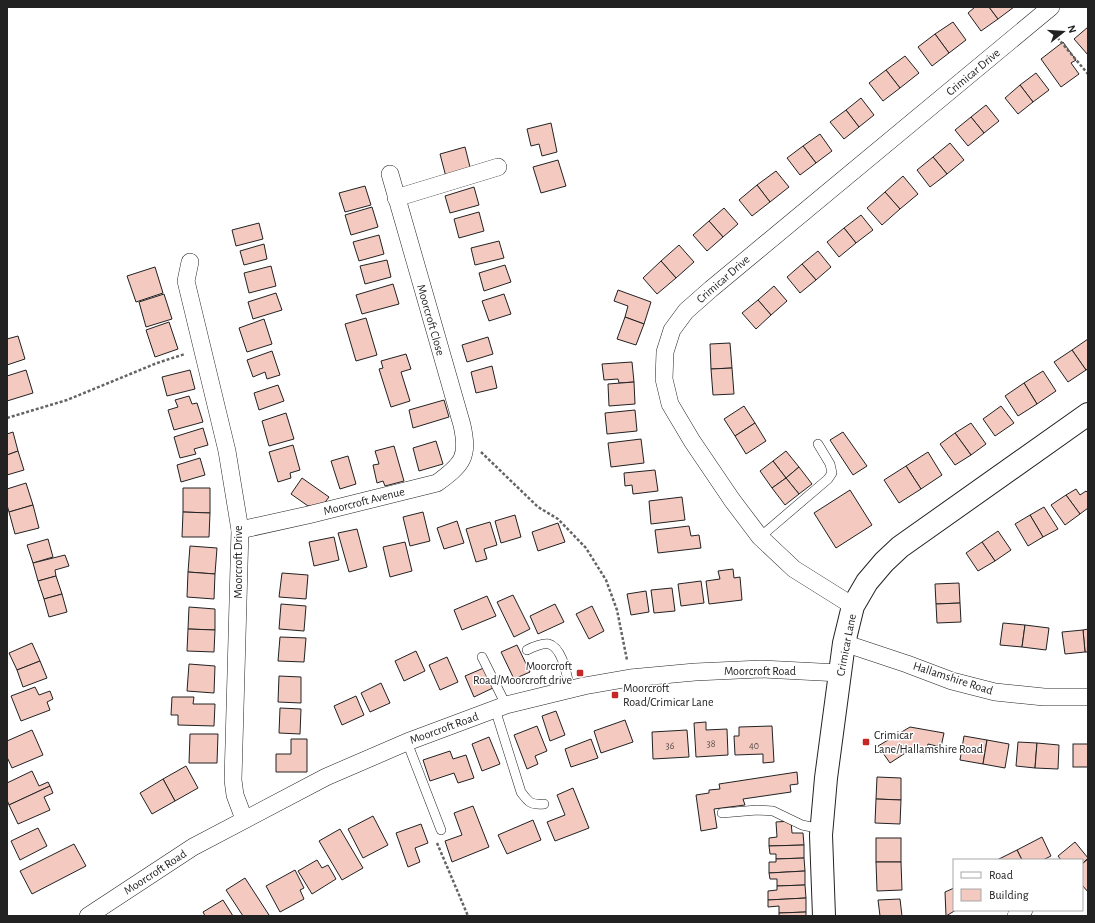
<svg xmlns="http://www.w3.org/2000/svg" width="1095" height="923" font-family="'Alegreya Sans',sans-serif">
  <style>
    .building { fill: #f3c9c0; stroke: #222 }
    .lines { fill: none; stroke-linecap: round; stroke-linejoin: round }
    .lane-casing { stroke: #222; stroke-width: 10 }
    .street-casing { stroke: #222; stroke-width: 18 }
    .secondary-casing { stroke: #222; stroke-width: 24 }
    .path { stroke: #646464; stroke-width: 2.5; stroke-dasharray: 3 2; stroke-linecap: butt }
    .lane { stroke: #fff; stroke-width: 9 }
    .street { stroke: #fff; stroke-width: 17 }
    .secondary { stroke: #fff; stroke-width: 22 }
    .poi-dot { fill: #c62828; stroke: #fff; stroke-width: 1.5 }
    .labels { text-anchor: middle; stroke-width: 3; stroke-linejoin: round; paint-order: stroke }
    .number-label { font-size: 10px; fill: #564c4a }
    .street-label { font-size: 12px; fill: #222; stroke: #fff }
    .poi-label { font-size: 12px; fill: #222; stroke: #fff; text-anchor: start }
  </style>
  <rect width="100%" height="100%" fill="#fff"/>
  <!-- building -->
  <g class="building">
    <path d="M975,7H989L998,19L981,31L968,13Z"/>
    <path d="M989,7H1014L998,19Z"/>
    <path d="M953,22L966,40L949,53L935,34Z"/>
    <path d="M1088,27V55L1074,39Z"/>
    <path d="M935,34L949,53L932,66L918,47Z"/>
    <path d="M1063,42L1076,60L1071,63L1079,74L1061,87L1041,59Z"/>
    <path d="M905,56L919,73L900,88L886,70Z"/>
    <path d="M886,70L900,88L883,101L869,83Z"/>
    <path d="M1036,73L1049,90L1033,102L1020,85Z"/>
    <path d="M1020,85L1033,102L1018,114L1005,98Z"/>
    <path d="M861,98L874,115L859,127L846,110Z"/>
    <path d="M986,105L999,121L984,133L971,117Z"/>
    <path d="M846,110L859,127L844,139L830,122Z"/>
    <path d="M971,117L984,133L968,146L955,130Z"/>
    <path d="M551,123L557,152L542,156L539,144L531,146L527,129Z"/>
    <path d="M820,134L832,151L816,163L803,146Z"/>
    <path d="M950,143L964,160L947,174L933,157Z"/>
    <path d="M803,146L816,163L800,175L787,158Z"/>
    <path d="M465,147L471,171L446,177L440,154Z"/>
    <path d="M933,157L947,174L930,187L917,170Z"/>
    <path d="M558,160L566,186L541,193L533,167Z"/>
    <path d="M776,171L789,187L770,202L757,185Z"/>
    <path d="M903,176L918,194L900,209L885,192Z"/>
    <path d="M757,185L770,202L752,216L739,200Z"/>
    <path d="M365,186L371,205L345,212L339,193Z"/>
    <path d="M474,187L479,205L450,213L445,196Z"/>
    <path d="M885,192L900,209L882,225L867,208Z"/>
    <path d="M372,207L378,227L351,235L345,215Z"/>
    <path d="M724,208L738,224L723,237L709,221Z"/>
    <path d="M479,212L484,231L459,238L454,219Z"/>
    <path d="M861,215L873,230L856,243L844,228Z"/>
    <path d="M709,221L723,237L707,251L693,235Z"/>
    <path d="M259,223L263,239L236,246L232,230Z"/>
    <path d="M844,228L856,243L839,257L827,242Z"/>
    <path d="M379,235L384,254L359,261L353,242Z"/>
    <path d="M499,241L504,258L475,265L471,248Z"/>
    <path d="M264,244L267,259L244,265L240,251Z"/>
    <path d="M679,245L694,262L676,278L661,261Z"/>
    <path d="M818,251L831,267L816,280L802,264Z"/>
    <path d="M387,260L391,277L365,284L360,266Z"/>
    <path d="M661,261L676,278L657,294L643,278Z"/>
    <path d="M802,264L816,280L800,293L787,277Z"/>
    <path d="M505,265L511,282L484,291L479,273Z"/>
    <path d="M271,266L276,286L249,293L244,273Z"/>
    <path d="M155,267L163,293L136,302L127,276Z"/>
    <path d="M393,284L399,304L362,314L356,295Z"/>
    <path d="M774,286L787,301L771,315L758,300Z"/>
    <path d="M618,290L651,302L644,324L625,317L628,306L614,301Z"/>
    <path d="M276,293L282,310L253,319L248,302Z"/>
    <path d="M164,294L172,319L146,327L139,302Z"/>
    <path d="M504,294L511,314L489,321L482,301Z"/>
    <path d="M758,300L771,315L756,329L742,313Z"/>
    <path d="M625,317L644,324L636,345L617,339Z"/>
    <path d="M366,318L377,355L356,361L345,324Z"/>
    <path d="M264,319L272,344L247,352L239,328Z"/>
    <path d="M169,322L178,349L155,357L146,330Z"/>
    <path d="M18,336L25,359L7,365V339Z"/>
    <path d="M488,337L493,354L467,362L462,345Z"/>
    <path d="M1088,339V369L1086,370L1072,350Z"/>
    <path d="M730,343L732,368L711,369L710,344Z"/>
    <path d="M1072,350L1086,370L1068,382L1054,362Z"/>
    <path d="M272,351L280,375L267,379L265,372L253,377L247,360Z"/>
    <path d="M406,354L411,369L401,372L410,401L391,407L379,369L383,368L381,361Z"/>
    <path d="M632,362L634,382L619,383L618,379L604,380L602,364Z"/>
    <path d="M492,366L497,388L476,393L471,372Z"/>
    <path d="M732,368L734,394L713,395L711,369Z"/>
    <path d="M26,370L33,393L7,401V376Z"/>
    <path d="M190,370L195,389L167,396L162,377Z"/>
    <path d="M1043,371L1056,391L1037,404L1024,383Z"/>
    <path d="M634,382L635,404L609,406L608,384Z"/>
    <path d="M1024,383L1037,404L1018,416L1005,396Z"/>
    <path d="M278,385L284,401L259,410L254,393Z"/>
    <path d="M189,396L192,404L197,403L203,422L174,430L168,410L178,407L175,400Z"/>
    <path d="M444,400L449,417L413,428L409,410Z"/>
    <path d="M744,406L755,423L735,436L724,419Z"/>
    <path d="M1001,406L1014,423L995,436L983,419Z"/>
    <path d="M635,410L637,431L607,434L605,413Z"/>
    <path d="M286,413L294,439L269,446L262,421Z"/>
    <path d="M755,423L766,441L746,454L735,436Z"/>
    <path d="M971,423L986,444L971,455L955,433Z"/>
    <path d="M203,428L208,445L194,449L196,454L180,458L174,437Z"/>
    <path d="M13,432L18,451L7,455V434Z"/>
    <path d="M843,432L867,466L853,475L830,440Z"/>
    <path d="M955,433L971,455L955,465L940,444Z"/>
    <path d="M641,439L644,463L611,467L608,443Z"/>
    <path d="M436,441L443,464L419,471L413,448Z"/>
    <path d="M293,445L300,470L290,473L291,478L278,482L269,452Z"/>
    <path d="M394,446L404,481L385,486L383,481L377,483L373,465L379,464L375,451Z"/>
    <path d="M18,451L24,470L7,475V455Z"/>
    <path d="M786,451L799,467L786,478L773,461Z"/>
    <path d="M928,452L942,475L921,489L906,466Z"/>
    <path d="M348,456L356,484L340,489L331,461Z"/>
    <path d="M200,458L205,475L181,482L177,465Z"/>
    <path d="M773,461L786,478L772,488L760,471Z"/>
    <path d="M906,466L921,489L899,503L884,480Z"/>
    <path d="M799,467L812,484L799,494L786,478Z"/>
    <path d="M655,470L658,491L633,494L632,485L625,486L624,473Z"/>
    <path d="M302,478L329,497L323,505L308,506L291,494Z"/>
    <path d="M786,478L799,494L785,505L772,488Z"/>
    <path d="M26,483L33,505L9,512L7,505V489Z"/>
    <path d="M183,488H210V513L183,512Z"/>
    <path d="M1076,489L1080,495L1086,491L1088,493V508L1080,514L1066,495Z"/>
    <path d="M850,490L872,525L836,548L814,513Z"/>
    <path d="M1066,495L1080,514L1065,525L1051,505Z"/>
    <path d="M682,497L685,520L651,524L649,501Z"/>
    <path d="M33,505L39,528L15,534L9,512Z"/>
    <path d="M1044,507L1058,529L1043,537L1030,515Z"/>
    <path d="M183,512L210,513L209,537H182Z"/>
    <path d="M423,512L430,541L410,546L403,517Z"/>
    <path d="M515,515L521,537L501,543L495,521Z"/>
    <path d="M1030,515L1043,537L1028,546L1015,524Z"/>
    <path d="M457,521L464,543L444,549L437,528Z"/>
    <path d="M490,522L497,545L484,549L487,559L476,562L466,529Z"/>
    <path d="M558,523L565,542L538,551L532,532Z"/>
    <path d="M689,526L691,536L699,535L701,548L658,553L655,530Z"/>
    <path d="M357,529L367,567L349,572L338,533Z"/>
    <path d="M998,531L1011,550L995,561L982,542Z"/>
    <path d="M334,537L339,560L314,566L309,542Z"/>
    <path d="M48,539L53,557L33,563L27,545Z"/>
    <path d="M405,542L412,571L390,577L383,547Z"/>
    <path d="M982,542L995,561L978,571L966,553Z"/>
    <path d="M190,546L217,548L215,574L188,572Z"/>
    <path d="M65,555L69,566L55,570L56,576L38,581L33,563Z"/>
    <path d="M733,569L734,578L740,577L742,600L709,604L706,581L720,579L718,571Z"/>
    <path d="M188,572L215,574L214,599L187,597Z"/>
    <path d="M282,573L308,575L306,599L279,597Z"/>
    <path d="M56,576L62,594L44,599L38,581Z"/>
    <path d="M701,581L704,603L681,606L678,584Z"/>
    <path d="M959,583L960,603L936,604L935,584Z"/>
    <path d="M672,588L675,611L654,613L651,590Z"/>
    <path d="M646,591L649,612L631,615L627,594Z"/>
    <path d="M62,594L67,612L49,617L44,599Z"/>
    <path d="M513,595L530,629L514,637L497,602Z"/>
    <path d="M487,596L496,616L462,630L454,610Z"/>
    <path d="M960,603L961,622L937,623L936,604Z"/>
    <path d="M281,604L306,606L304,631L279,629Z"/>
    <path d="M555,604L564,622L538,634L530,616Z"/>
    <path d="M592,606L604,631L589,639L576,614Z"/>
    <path d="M189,607L215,609V630L188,629Z"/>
    <path d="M1003,623L1025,625L1022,647L1000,645Z"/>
    <path d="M1025,625L1049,628L1046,650L1022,647Z"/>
    <path d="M188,629L215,630L214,652L187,651Z"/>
    <path d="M1088,629V652H1085L1083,630Z"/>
    <path d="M1083,630L1085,652L1065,654L1062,632Z"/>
    <path d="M280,637L306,638L304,662L278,661Z"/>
    <path d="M32,643L40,661L17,670L9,653Z"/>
    <path d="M517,645L530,672L514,679L501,652Z"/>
    <path d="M416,651L425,671L404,681L395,661Z"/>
    <path d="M447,657L458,682L440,690L429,665Z"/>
    <path d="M40,661L47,678L23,687L17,670Z"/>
    <path d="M189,664L215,666L214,693L187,691Z"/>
    <path d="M486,667L495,687L474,697L465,676Z"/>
    <path d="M279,676L301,677V703L278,702Z"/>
    <path d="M381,683L390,703L370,712L361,693Z"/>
    <path d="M35,687L39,695L50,691L53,699L47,702L50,710L21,721L11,696Z"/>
    <path d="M356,696L364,715L342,725L334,706Z"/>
    <path d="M172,697H194L193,704H215L214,726L178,725V715H171Z"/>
    <path d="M280,708L301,709L300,734L279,733Z"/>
    <path d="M556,711L565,735L550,741L542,716Z"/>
    <path d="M625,720L633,742L601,753L594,731Z"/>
    <path d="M706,722V730L727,729L728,755L696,757L694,723Z"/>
    <path d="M537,726L547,751L535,756L538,764L527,769L514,735Z"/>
    <path d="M772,726L774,762L763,763V754L735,755L734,736H739V727Z"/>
    <path d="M910,727L944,733L941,747L928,744L925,754L910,750L890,763L878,746Z"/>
    <path d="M32,730L43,755L12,768L7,757V741Z"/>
    <path d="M687,730L689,757L653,759L652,732Z"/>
    <path d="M190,734H218L217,763H189Z"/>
    <path d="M964,736L987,740L983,764L960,760Z"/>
    <path d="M489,737L500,764L482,771L472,744Z"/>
    <path d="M291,739H307V772H276V754H291Z"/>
    <path d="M591,739L598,758L571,767L565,749Z"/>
    <path d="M987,740L1009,744L1005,768L983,764Z"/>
    <path d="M1018,742L1037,743L1035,768L1016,766Z"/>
    <path d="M1037,743L1059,745L1058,769L1035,768Z"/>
    <rect x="1073" y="744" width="15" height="23"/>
    <path d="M450,751L453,759L466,755L474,778L458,783L454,773L430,781L423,760Z"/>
    <path d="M186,766L198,788L175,801L163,779Z"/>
    <path d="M32,771L39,786L48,782L50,786L9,805L7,800V783Z"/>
    <path d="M797,772L798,784L790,785L791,792L743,799L745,805L714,809L717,828L701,831L696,795L709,793V790L720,789L719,784Z"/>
    <path d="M877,777L901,778V800L876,799Z"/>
    <path d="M163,779L175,801L152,814L140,793Z"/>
    <path d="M50,786L53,793L44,797L50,810L18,824L9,805Z"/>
    <path d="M573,788L589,828L555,841L547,822L565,815L557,795Z"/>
    <path d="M876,799L901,800L900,824L875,823Z"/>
    <path d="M473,806L489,847L452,862L445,841L462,835L454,813Z"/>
    <path d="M373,816L388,845L363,858L348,829Z"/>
    <path d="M533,820L541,840L507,854L498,835Z"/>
    <path d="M791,821L792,833H803L804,845L769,846V838L777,837L776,822Z"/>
    <path d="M421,824L428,843L415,848L420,862L408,867L396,833Z"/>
    <path d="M38,828L47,846L20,860L11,841Z"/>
    <path d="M340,829L363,868L342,880L319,841Z"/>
    <path d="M1042,837L1051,856L1043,860H1022L1017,850Z"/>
    <rect x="876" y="838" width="25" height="24"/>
    <path d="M1075,842L1088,858L1082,864V860H1061L1058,856Z"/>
    <path d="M74,844L86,866L32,894L20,871Z"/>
    <path d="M804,845V858L776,859V854H770L769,846Z"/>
    <path d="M1017,850L1022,860H997Z"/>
    <path d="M804,858L805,871L769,873V862H776V859Z"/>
    <path d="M1088,859V892L1082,885V864Z"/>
    <path d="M317,860L322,868L328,865L336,879L312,894L298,871Z"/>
    <path d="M876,862H901L902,890L877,891Z"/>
    <path d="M295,870L304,888L300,890L304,899L280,912L266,886Z"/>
    <path d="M805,871V885L777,886V879H770L769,873Z"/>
    <path d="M245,878L269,915L267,916H243L226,890Z"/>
    <path d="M805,885L806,898L768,900V891L777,890V886Z"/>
    <path d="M954,888V910H956L946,916L945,892Z"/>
    <path d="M806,898V912L779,913V906L768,907V900Z"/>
    <path d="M900,899L902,916H880L878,900Z"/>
    <path d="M223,900L233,916H205L203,912Z"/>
    <path d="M806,912V916H779V913Z"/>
  </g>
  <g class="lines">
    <!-- lane casing -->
    <g class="lane-casing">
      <g id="lane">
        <path d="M760,537L828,479L832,473L830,464L818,444"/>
        <path d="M527,650C533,647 542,643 549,644C563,648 567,677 570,689"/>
        <path d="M482,657L506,705"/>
        <path d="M495,709L521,792C529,803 531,805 544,804"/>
        <path d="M407,742L441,830"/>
        <path d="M722,813L757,810L773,811L802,825L821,829"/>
      </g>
    </g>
    <!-- street casing -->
    <g class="street-casing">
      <g id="street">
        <path d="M396,198L498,167"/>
        <path d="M190,262L186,281L227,451L240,530L233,780L235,795L244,819"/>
        <path d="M240,530L308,515L437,483C463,464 469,457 462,425L390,174"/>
        <path d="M853,606L794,569L760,537L732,500L692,441L670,404L664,379L665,352L672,330L686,311L711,289L1051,7"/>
        <path d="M844,643L907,664L952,681L995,692L1044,697H1088"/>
        <path d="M88,916L193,847L326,777L407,742L506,705L584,686L630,678L695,672L761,669L840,673"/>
        <path d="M1016,916L1024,910"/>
      </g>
    </g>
    <!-- secondary casing -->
    <g class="secondary-casing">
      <path id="secondary" d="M824,916L821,835L826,778L844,643L853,606L867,582L884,562L900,547L1088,414"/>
    </g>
    <!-- path -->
    <g class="path">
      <path d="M1051,30L1088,74"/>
      <path d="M7,418L67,400L157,363L185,354"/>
      <path d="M481,452L538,507L558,519L586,548L606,580L617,610L627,660"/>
      <path d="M437,843L468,916"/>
    </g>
    <!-- lane -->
    <use href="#lane" class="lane"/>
    <!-- street -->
    <use href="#street" class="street"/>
    <!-- secondary -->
    <use href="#secondary" class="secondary"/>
  </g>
  <!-- markers -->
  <g class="poi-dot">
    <rect x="576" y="669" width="8" height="8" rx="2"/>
    <rect x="611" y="691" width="8" height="8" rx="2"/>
    <rect x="862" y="738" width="8" height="8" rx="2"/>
  </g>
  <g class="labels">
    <!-- number labels -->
    <g class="number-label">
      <text x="711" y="747">38</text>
      <text x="670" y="749">36</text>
      <text x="754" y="749">40</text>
    </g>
    <!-- street labels -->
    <g class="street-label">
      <text transform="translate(973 72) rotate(-40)" y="4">Crimicar Drive</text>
      <text transform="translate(723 279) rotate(-41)" y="4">Crimicar Drive</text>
      <text transform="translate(431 320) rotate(74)" y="4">Moorcroft Close</text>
      <text transform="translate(364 501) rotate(-14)" y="4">Moorcroft Avenue</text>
      <text transform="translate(238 562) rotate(-90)" y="4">Moorcroft Drive</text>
      <text transform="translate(846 645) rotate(-79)" y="4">Crimicar Lane</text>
      <text x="760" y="675">Moorcroft Road</text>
      <text transform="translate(953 678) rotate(18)" y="4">Hallamshire Road</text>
      <text transform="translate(444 728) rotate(-20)" y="4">Moorcroft Road</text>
      <text transform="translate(155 872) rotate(-33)" y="4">Moorcroft Road</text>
    </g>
    <!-- poi labels -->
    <g class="poi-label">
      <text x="572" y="670" text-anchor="end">Moorcroft<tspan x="572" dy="14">Road/Moorcroft drive</tspan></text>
      <text x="623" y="692">Moorcroft<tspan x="623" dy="14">Road/Crimicar Lane</tspan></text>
      <text x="874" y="739">Crimicar<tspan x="874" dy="14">Lane/Hallamshire Road</tspan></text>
    </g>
  </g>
  <!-- border -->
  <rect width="1095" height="923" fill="none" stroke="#222222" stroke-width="16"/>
  <!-- legend -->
  <rect x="953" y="859" width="130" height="52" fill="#ffffff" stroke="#a7a7a7"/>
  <rect x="961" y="872" width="20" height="6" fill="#ffffff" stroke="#a7a7a7"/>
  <text x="989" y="879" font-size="12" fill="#222222">Road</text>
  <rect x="961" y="889" width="20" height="12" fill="#f3c9c0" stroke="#a7a7a7"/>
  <text x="989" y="899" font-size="12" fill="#222222">Building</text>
  <!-- north arrow -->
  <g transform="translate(1063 32) rotate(73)" stroke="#ffffff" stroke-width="3" paint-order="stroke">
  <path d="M0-3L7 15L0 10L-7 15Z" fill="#222222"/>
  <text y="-6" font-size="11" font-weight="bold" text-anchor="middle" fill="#222222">N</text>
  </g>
</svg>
